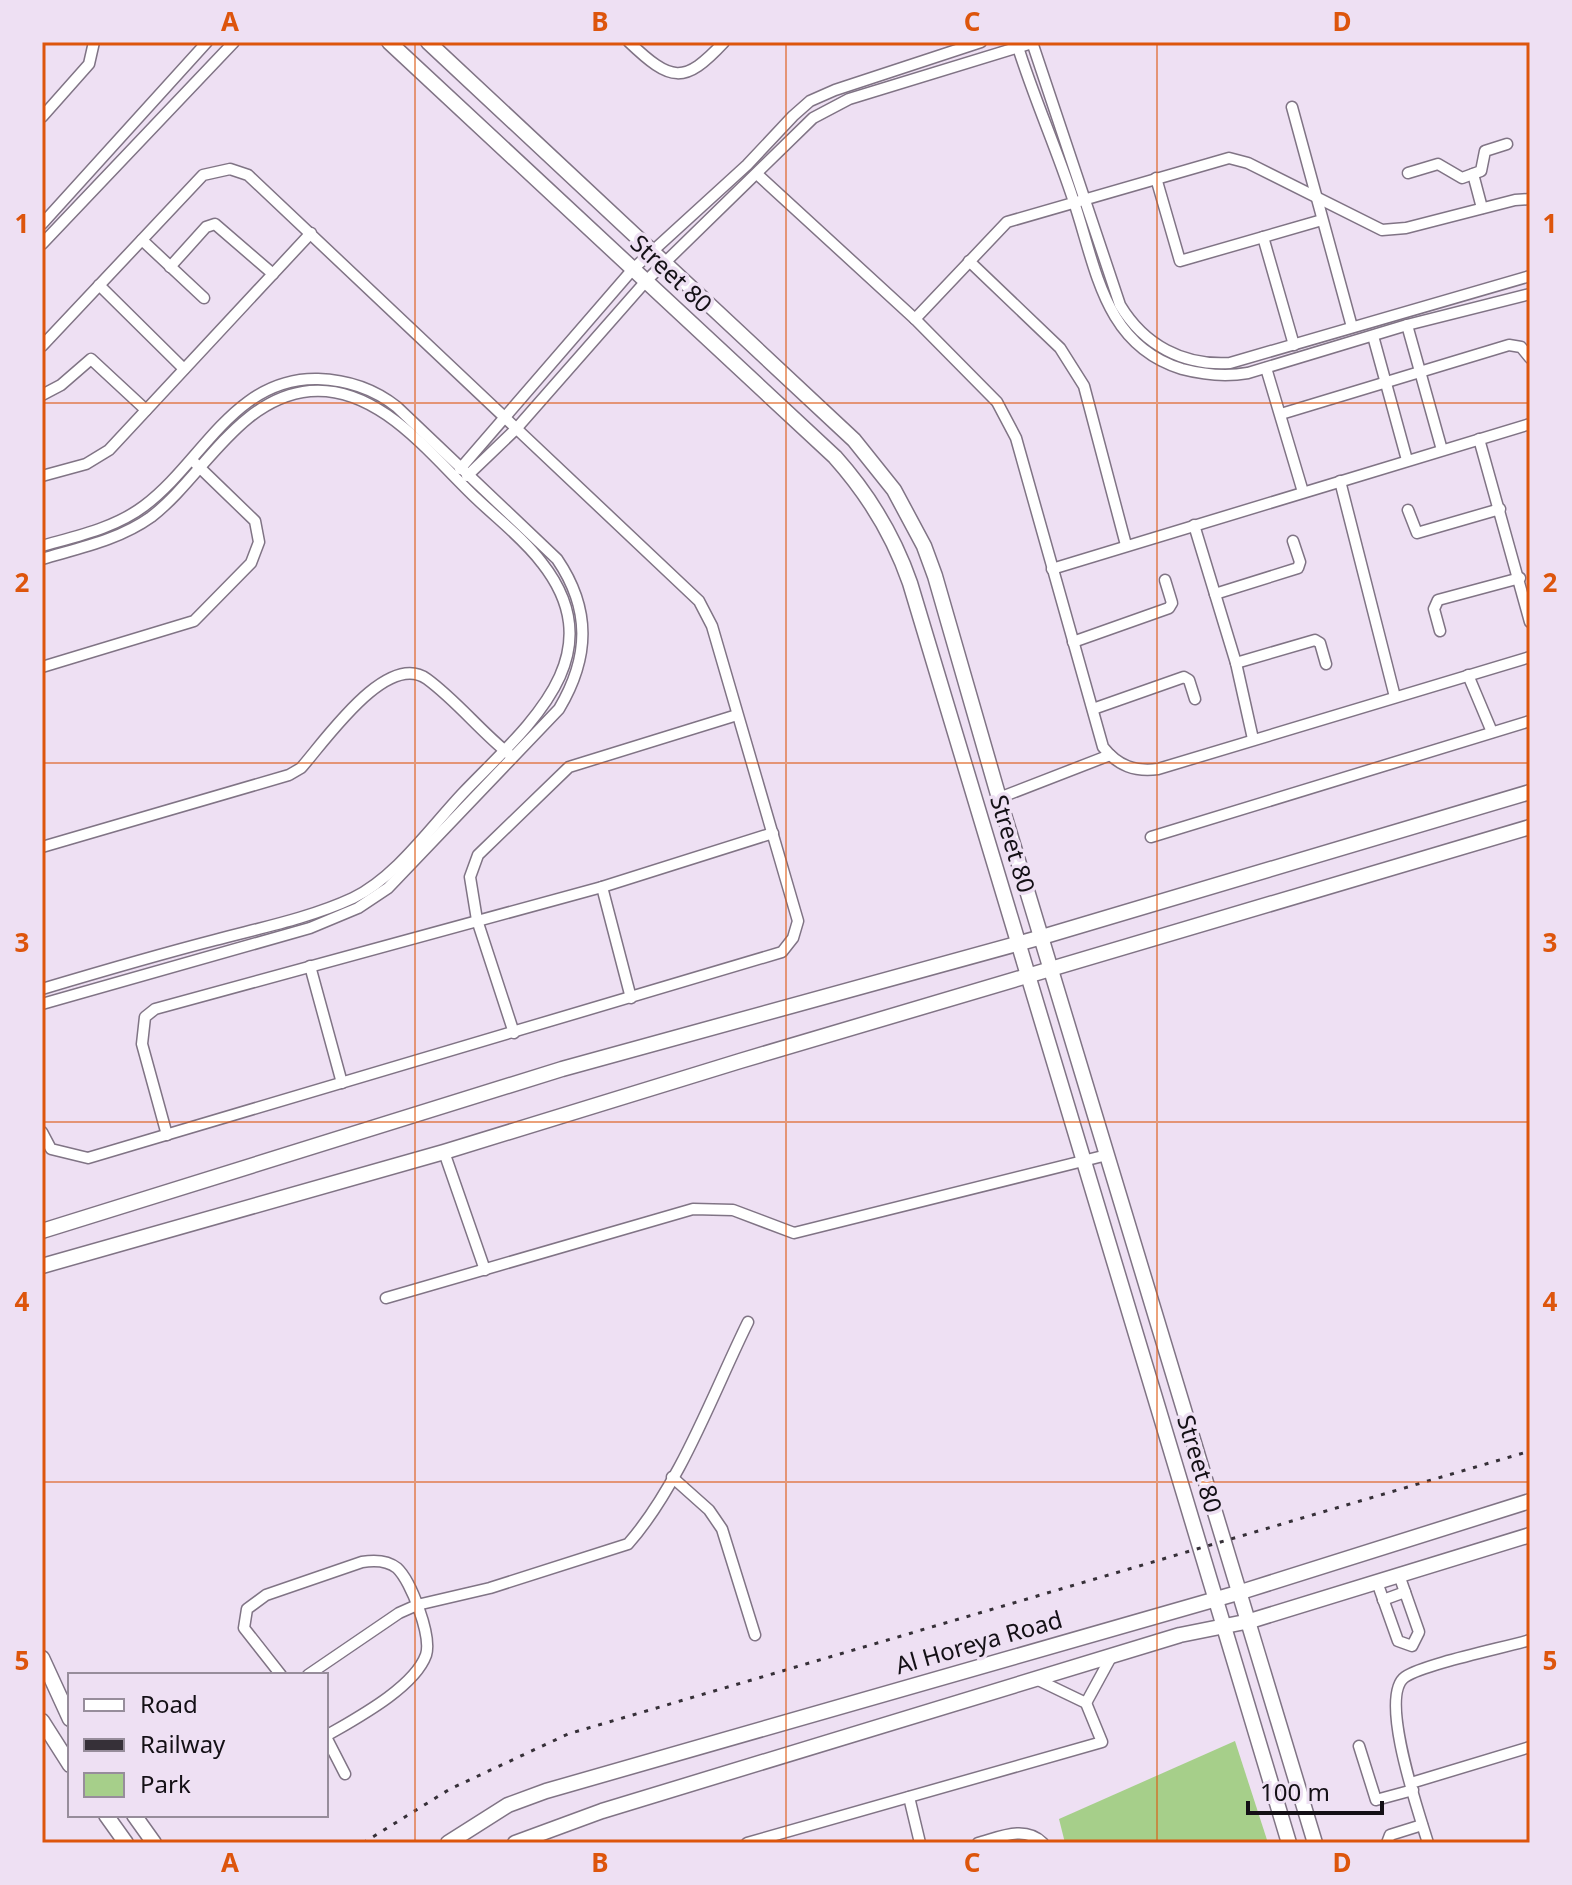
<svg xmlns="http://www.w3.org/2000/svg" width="1572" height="1885" font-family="'Noto Sans',sans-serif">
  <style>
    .green { fill: #a6cf8a }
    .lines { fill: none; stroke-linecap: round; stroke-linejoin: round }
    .minor-casing { stroke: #807485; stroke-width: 13 }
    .tertiary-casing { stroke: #807485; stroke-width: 17 }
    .minor { stroke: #fff; stroke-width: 10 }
    .tertiary { stroke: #fff; stroke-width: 14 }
    .rail { stroke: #363038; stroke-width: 3; stroke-dasharray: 4 8; stroke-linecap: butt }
    .grid { fill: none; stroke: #dd550c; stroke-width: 2; stroke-opacity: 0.55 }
    .labels { text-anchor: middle; stroke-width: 7; stroke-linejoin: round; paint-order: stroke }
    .street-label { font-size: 24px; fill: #141016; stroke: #eee0f3 }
    .neatline { fill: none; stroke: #dd550c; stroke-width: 3 }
    .grid-label { font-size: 26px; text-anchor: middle; font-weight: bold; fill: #dd550c }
  </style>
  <rect width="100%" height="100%" fill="#eee0f3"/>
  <!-- green -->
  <path class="green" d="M1235,1741L1268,1843H1065L1059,1819Z"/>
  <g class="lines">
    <!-- minor casing -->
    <g class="minor-casing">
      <g id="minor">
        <path d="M629,42C671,82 684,85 724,42"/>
        <path d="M1032,42L1120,305C1144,345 1183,366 1230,363L1530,276"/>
        <path d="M1017,44C1033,96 1056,147 1073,199C1096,266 1103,345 1182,369C1205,375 1225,377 1248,373L1407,325L1530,294"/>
        <path d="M1292,107L1352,327"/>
        <path d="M42,117L89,64L94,42"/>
        <path d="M1408,173L1438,164L1462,178L1481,171L1485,151L1507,144"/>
        <path d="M757,174L915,319L997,402L1016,438L1103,747C1118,766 1135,772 1158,769L1530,657"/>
        <path d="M1473,174L1482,208"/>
        <path d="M1156,178L1180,261L1322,220"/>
        <path d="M42,224L207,42"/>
        <path d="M1263,237L1294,345"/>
        <path d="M142,240L204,298"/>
        <path d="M42,244L234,42"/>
        <path d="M969,261L1060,348L1084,386L1126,545"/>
        <path d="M170,267L206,227L215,224L273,274"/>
        <path d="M99,285L184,369"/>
        <path d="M915,319L1007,222L1229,158L1248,163L1382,230L1406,228L1515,200L1530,199"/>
        <path d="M1407,325L1442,450"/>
        <path d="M1373,336L1407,460"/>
        <path d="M42,346L203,175L230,169L248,175L699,601L712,626L798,921L793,938L782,952L88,1158L51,1149L42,1132"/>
        <path d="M1266,368L1303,492"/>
        <path d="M42,395L61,385L91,359L146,410"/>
        <path d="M1281,414L1509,345L1521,347L1530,358"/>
        <path d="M1479,439L1530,622"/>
        <path d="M460,469L633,269L747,165L793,116L810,101L835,90L981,42"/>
        <path d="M42,476L86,464L109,450L311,233"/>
        <path d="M467,476L516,429L646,281L813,118L849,99L1032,43"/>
        <path d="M1340,481L1395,697"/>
        <path d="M1408,510L1417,533L1500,509"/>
        <path d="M1194,525L1236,663L1253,739"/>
        <path d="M42,546C77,536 115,528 144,506C202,463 234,377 318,379C348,380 373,388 397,407L557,559C591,609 590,657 559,709L388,888L358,908L310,928L42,1004"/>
        <path d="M42,559C79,548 119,540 151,517C203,477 238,398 310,391C380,385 432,457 478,500C499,520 524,539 542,563C616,657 525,728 463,793C430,828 396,877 353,898C310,918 260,928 215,940C157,955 99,972 42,989"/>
        <path d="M1052,569L1530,424"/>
        <path d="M1215,594L1298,568L1300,562L1293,541"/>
        <path d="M1440,631L1434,609L1438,600L1520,578"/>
        <path d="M1073,642L1169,608L1172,603L1165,580"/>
        <path d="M1236,663L1315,640L1320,643L1326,664"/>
        <path d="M42,667L194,621L251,563L259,542L255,521L195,463"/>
        <path d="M1468,675L1492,732"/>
        <path d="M1093,709L1184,677L1189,680L1195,699"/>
        <path d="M999,798L1110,755"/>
        <path d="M1151,837L1530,721"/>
        <path d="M42,847L289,775L301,768C325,741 387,650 427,679C457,701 480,731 509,754"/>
        <path d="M602,887L631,998"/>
        <path d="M310,966L342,1083"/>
        <path d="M514,1033L477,920L470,877L478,855L569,767L737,715"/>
        <path d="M167,1135L142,1044L145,1017L155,1009L602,887L773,833"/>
        <path d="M444,1152L485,1270"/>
        <path d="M386,1298L693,1209L733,1210L794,1233L1107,1155"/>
        <path d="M672,1477L709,1510L722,1529L755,1635"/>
        <path d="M1377,1582L1398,1641L1412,1646L1419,1632L1399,1575"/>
        <path d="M1383,1600L1405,1592"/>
        <path d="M281,1675L244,1628L247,1609L266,1595L362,1562C374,1560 387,1560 397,1568C411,1581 432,1636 426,1655C414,1688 355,1719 326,1736"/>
        <path d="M308,1675L399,1613L417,1605L490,1588L628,1544C680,1485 713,1393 748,1322"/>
        <path d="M1086,1703L1110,1659"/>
        <path d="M326,1737L345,1774"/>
        <path d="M1359,1746L1376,1800L1413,1790"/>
        <path d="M1411,1783L1530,1747"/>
        <path d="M909,1797L920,1843"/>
        <path d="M747,1843L1102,1742L1086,1703L1036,1679"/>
        <path d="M978,1843C1000,1837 1025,1825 1043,1843"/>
        <path d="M1387,1843L1390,1835L1422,1825"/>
        <path d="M1428,1843C1419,1813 1378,1696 1405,1677C1424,1664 1503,1648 1530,1640"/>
      </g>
    </g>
    <!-- tertiary casing -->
    <g class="tertiary-casing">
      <g id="tertiary">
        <path d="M389,42L835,457C869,495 893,534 910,583L1289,1843"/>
        <path d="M428,42L854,440L894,490L924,546L935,576L999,798L1315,1843"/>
        <path d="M42,1231L562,1069L1042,937L1530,792"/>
        <path d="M42,1266L444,1152L740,1061L1530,827"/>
        <path d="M42,1658L70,1719"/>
        <path d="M42,1721L70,1765"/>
        <path d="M106,1815L126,1843"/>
        <path d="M134,1815L154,1843"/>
        <path d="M448,1843L508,1805L546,1791L1241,1592L1530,1501"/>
        <path d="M515,1843L602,1811L1180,1635L1250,1621L1530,1535"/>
      </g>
    </g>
    <!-- minor -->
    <use href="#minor" class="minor"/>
    <!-- tertiary -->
    <use href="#tertiary" class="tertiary"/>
    <!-- rail -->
    <path class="rail" d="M363,1843L450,1789L568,1734L1530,1451"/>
  </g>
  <!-- grid -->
  <path class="grid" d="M415,42V1843M786,42V1843M1157,42V1843M42,403H1530M42,763H1530M42,1122H1530M42,1482H1530"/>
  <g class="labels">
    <!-- street labels -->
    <g class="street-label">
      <text transform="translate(671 274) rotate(43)" y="8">Street 80</text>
      <text transform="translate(1012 844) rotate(73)" y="8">Street 80</text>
      <text transform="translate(1199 1464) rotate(73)" y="8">Street 80</text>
      <text transform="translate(979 1643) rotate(-16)" y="8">Al Horeya Road</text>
    </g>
  </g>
  <!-- border -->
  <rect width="1572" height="1885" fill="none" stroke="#eee0f3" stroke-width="88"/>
  <!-- legend -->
  <rect x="68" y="1673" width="260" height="144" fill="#eee0f3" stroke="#978d9b" stroke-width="2"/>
  <rect x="84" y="1699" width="40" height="12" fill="#ffffff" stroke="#978d9b" stroke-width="2"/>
  <text x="140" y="1713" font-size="24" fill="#141016">Road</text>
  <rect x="84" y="1739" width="40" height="12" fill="#363038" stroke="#978d9b" stroke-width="2"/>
  <text x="140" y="1753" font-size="24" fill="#141016">Railway</text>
  <rect x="84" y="1773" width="40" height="24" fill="#a6cf8a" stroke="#978d9b" stroke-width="2"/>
  <text x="140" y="1793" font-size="24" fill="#141016">Park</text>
  <!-- scale -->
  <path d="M1248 1801v12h134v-12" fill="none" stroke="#141016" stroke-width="4"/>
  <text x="1260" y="1801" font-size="24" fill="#141016" stroke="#eee0f3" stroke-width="6" paint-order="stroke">100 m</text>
  <rect x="44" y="44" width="1484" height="1797" class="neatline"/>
  <g class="grid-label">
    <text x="230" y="31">A</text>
    <text x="600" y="31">B</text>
    <text x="972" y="31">C</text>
    <text x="1342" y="31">D</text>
    <text x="22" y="233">1</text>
    <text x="1550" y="233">1</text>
    <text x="22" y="592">2</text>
    <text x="1550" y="592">2</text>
    <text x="22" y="952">3</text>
    <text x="1550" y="952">3</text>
    <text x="22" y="1311">4</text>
    <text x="1550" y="1311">4</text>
    <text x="22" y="1670">5</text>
    <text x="1550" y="1670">5</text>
    <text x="230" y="1872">A</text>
    <text x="600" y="1872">B</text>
    <text x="972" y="1872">C</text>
    <text x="1342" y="1872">D</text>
  </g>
</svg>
